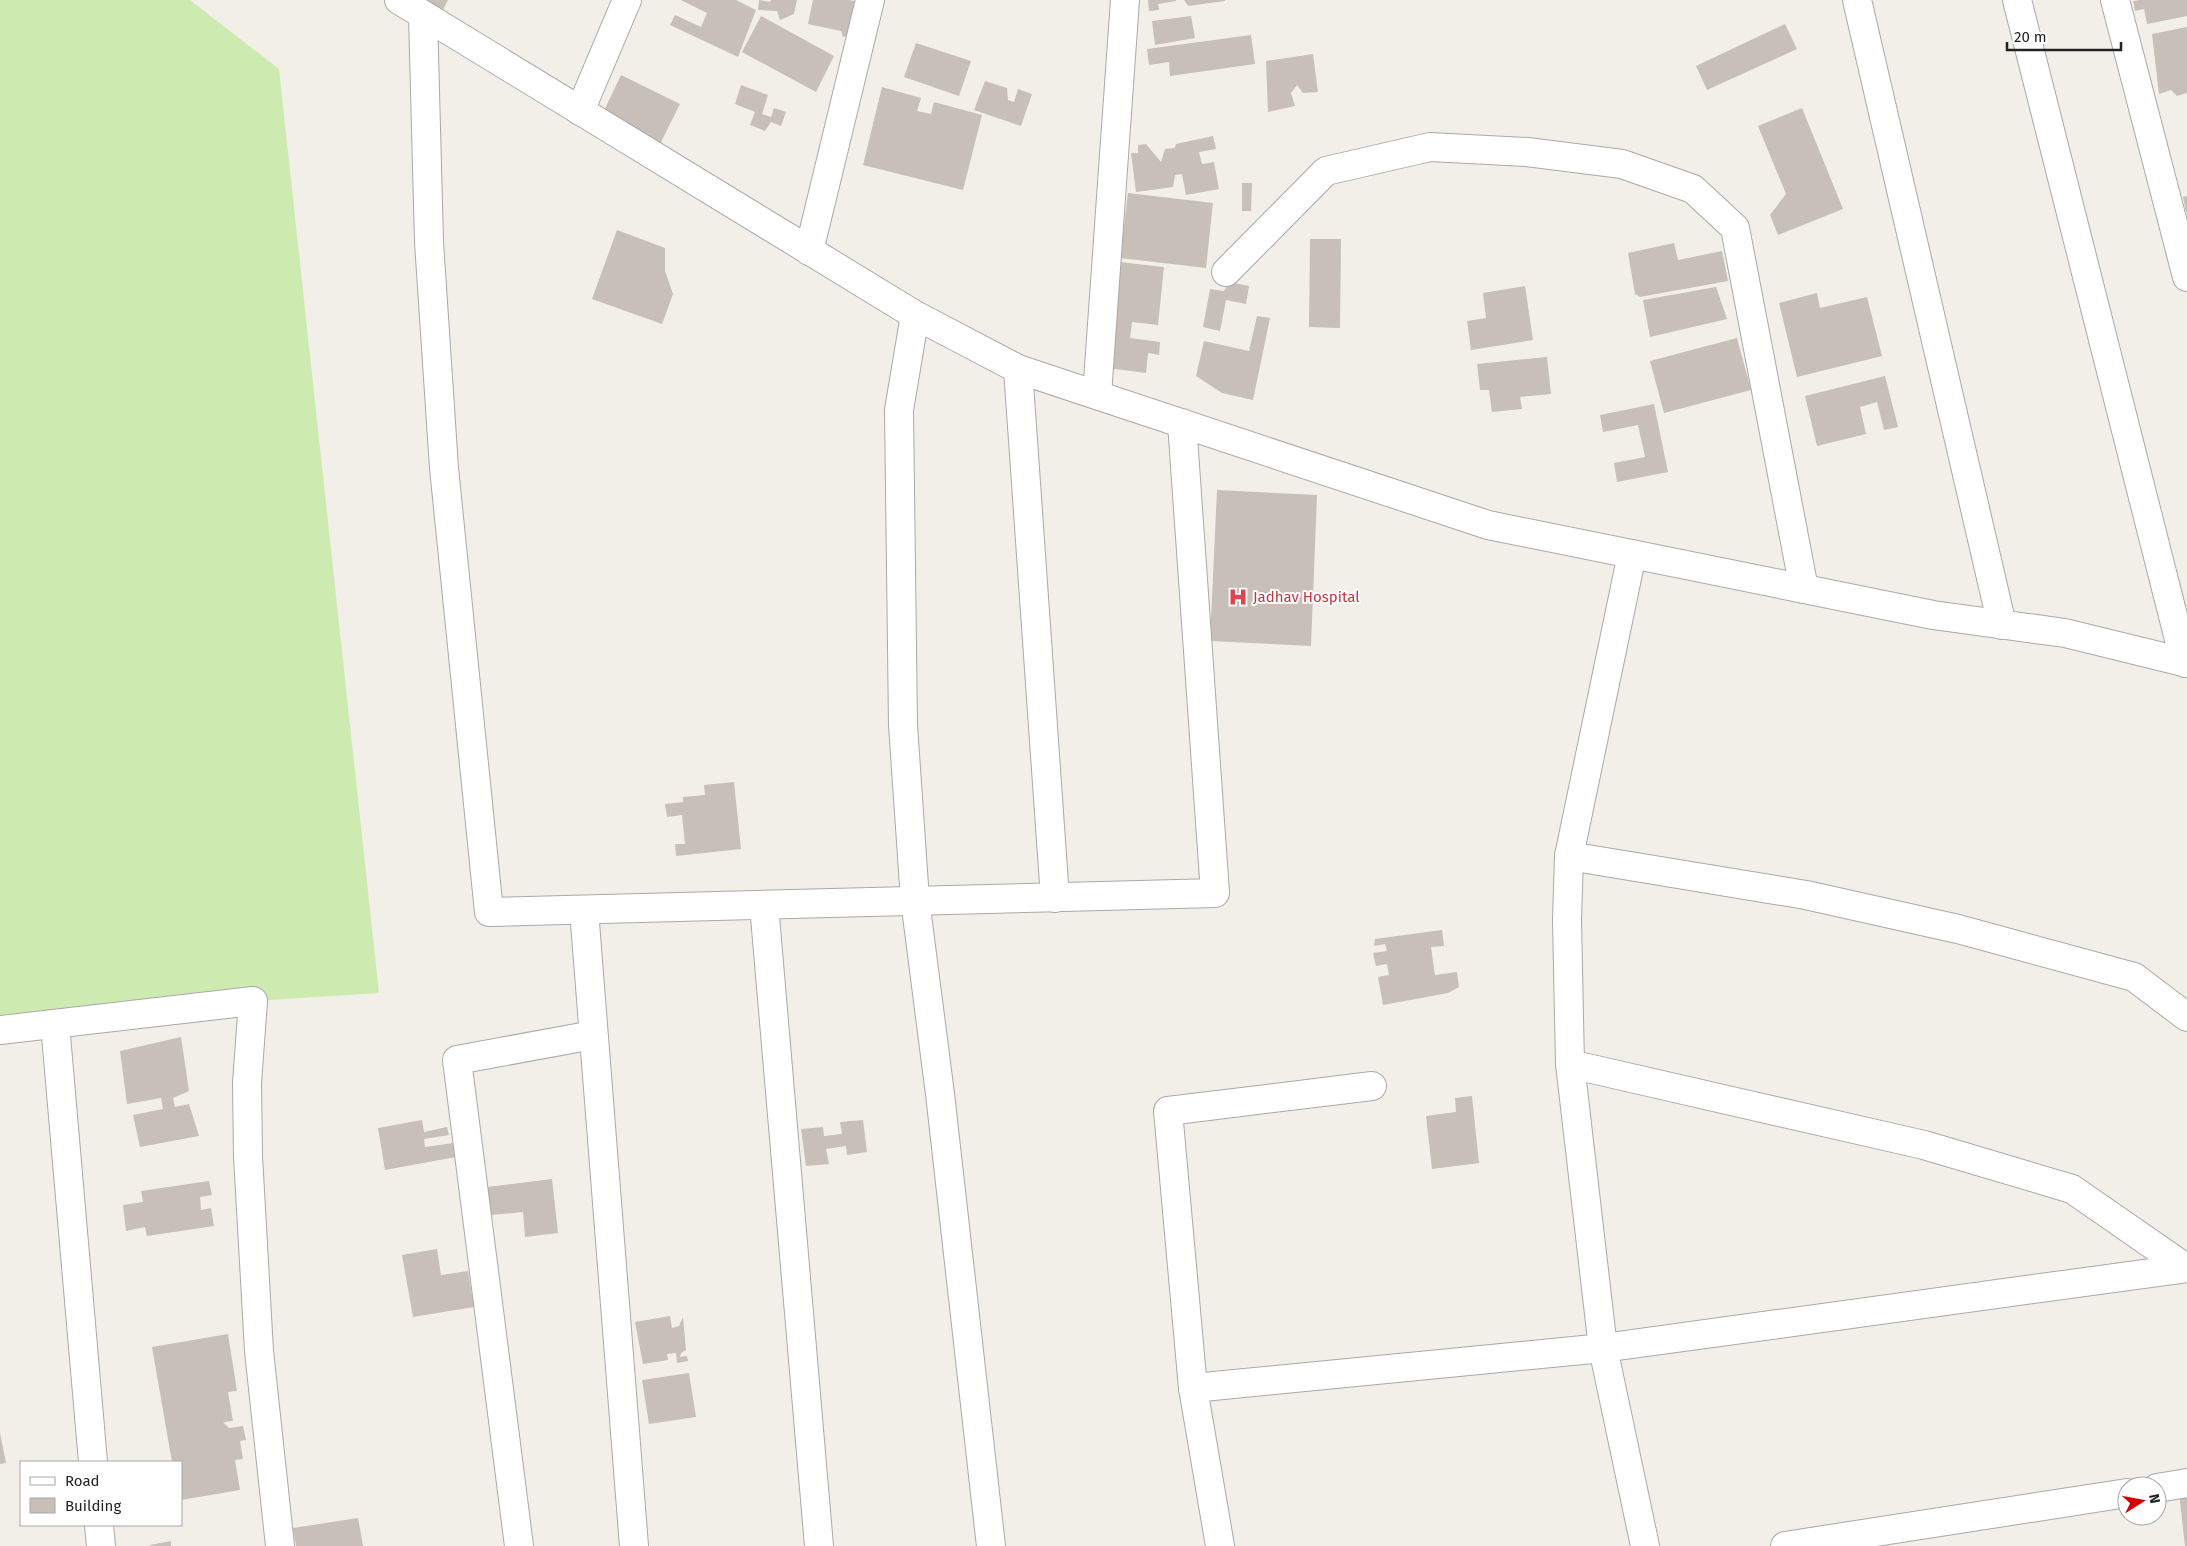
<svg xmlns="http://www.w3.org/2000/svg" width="2187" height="1546" font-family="'Fira Sans',sans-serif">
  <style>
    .grass { fill: #cdebb0 }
    .building { fill: #c7bfb8 }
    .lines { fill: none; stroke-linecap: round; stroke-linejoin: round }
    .minor-casing { stroke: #a9a9a9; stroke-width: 30 }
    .minor { stroke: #fff; stroke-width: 28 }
    .labels { text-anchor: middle; stroke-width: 4; stroke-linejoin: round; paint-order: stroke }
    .health-label { font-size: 15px; fill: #be3a42; stroke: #fff; text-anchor: start }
  </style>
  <rect width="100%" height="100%" fill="#f2efe9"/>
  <!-- grass -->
  <path class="grass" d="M0,0H190L279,69L379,993L253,1001L0,1030Z"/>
  <!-- building -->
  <g class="building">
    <path d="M423,0H448L443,10Z"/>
    <path d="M681,0H736L756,10L738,57L670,25L675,15L701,27L707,13Z"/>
    <path d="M759,0L770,2L771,0H797L794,14L780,20L777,11L758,10Z"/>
    <path d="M813,0H849L858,2L850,35L843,37L841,31L808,24Z"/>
    <path d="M1148,0H1176V1L1158,4L1159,10L1149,11Z"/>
    <path d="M1184,0H1225V1L1188,6Z"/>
    <path d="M2141,0H2187V16L2147,24L2144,9L2135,11L2133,1Z"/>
    <path d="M761,16L834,56L816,92L742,52Z"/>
    <path d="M1191,16L1195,38L1155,45L1152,21Z"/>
    <path d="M1785,24L1797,49L1707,90L1696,66Z"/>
    <path d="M2187,27V93L2177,96L2171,90L2159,94L2152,34Z"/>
    <path d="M1251,35L1255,64L1170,76L1169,62L1149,65L1147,49Z"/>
    <path d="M916,43L971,61L959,96L904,77Z"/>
    <path d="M1313,54L1318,92L1303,93L1297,85L1291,93L1295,106L1268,112L1266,61Z"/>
    <path d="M621,75L680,104L659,146L601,117Z"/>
    <path d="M985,81L1007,88L1008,100L1014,102L1018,89L1032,94L1021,126L974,110Z"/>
    <path d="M741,85L768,95L762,114L771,117L774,108L786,112L781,126L771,122L765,131L750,125L755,112L735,104Z"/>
    <path d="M882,87L921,98L917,111L931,114L934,102L982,115L963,190L863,165Z"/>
    <path d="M1802,108L1843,209L1778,235L1770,215L1786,194L1758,126Z"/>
    <path d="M1213,136L1216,149L1199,152L1202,164L1214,162L1219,189L1186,195L1182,174L1175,175L1173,187L1136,192L1131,153H1138V145L1146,144L1161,162L1165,149L1175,148L1176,144Z"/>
    <path d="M1242,183H1252L1251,211H1242Z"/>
    <path d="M1128,193L1213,203L1206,268L1120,258Z"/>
    <path d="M2187,196V212H2186L2183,197Z"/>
    <path d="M617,230L665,248V271L673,294L662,324L592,299Z"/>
    <path d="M1310,239H1341L1340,328L1309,327Z"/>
    <path d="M1674,243L1678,260L1722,251L1728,281L1640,297L1635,294L1628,253Z"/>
    <path d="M1120,262L1164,267L1158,325L1132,322L1130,338L1160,342L1159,355L1148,353L1146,373L1108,368Z"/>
    <path d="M1229,282L1249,286L1246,304L1226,300L1220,331L1203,327L1210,289L1224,291Z"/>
    <path d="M1525,286L1533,340L1471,350L1467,321L1486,318L1483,293Z"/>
    <path d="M1716,287L1727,319L1650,337L1643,300Z"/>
    <path d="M1817,293L1820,308L1867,297L1882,356L1797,377L1779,303Z"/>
    <path d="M1257,316L1270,318L1253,400L1222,393L1196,376L1204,341L1249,351Z"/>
    <path d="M1737,338L1751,390L1664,413L1650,361Z"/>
    <path d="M1547,357L1551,394L1520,397L1522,409L1492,412L1489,390H1480L1477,364Z"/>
    <path d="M1885,376L1898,427L1884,430L1877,402L1860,407L1866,434L1817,446L1805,396Z"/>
    <path d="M1654,404L1668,472L1617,482L1614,463L1645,457L1638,425L1603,432L1600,415Z"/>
    <path d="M1217,490L1317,495L1311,646L1210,641Z"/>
    <path d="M734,782L741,849L676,856L675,844H685L682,815L667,817L665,804L683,802V797L705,795L704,785Z"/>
    <path d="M1442,930L1444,946L1431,947L1435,975L1457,972L1459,987L1448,993L1383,1005L1378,977L1389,975L1387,964L1376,966L1373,953L1387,951L1385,944L1374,946L1375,939Z"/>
    <path d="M181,1037L189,1091L173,1098L175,1107L189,1104L199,1136L140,1147L133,1115L163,1109L161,1098L127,1104L120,1051Z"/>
    <path d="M1472,1096L1479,1163L1432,1169L1426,1116L1456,1112L1455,1098Z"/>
    <path d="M422,1120L424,1132L447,1127L449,1135L424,1139L425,1147L453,1143L456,1157L385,1170L378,1128Z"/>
    <path d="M863,1120L867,1152L847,1155L846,1146L826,1149L829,1164L806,1166L801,1129L823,1127L824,1136L842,1134L840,1122Z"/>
    <path d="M552,1179L558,1233L525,1237L523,1212L491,1215L487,1187Z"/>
    <path d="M209,1181L212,1195L200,1197L201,1210L211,1208L214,1226L147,1236L145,1227L126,1231L123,1205L143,1202L141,1191Z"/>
    <path d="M437,1249L441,1275L468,1271L474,1307L413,1317L402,1255Z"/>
    <path d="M670,1316L672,1328L679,1326L683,1317L686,1350L681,1353L680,1357L687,1356L688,1361L677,1363L676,1353L667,1354L668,1360L643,1364L635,1322Z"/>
    <path d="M228,1334L237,1391L228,1392L233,1421L223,1422L229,1428L243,1426L246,1440L240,1441L243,1459L235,1460L240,1490L181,1500V1462H172L152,1347Z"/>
    <path d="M689,1373L696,1417L649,1424L642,1380Z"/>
    <path d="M0,1433L6,1463L0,1464Z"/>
    <path d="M2187,1491V1546H2185L2179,1492Z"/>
    <path d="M358,1518L363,1546H296L293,1528Z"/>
    <path d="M171,1541V1546H150V1545Z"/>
  </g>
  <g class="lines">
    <!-- minor casing -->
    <g class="minor-casing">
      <g id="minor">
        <path d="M399,0L915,315L1018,369L1488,525L1933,615L2065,633L2187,663"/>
        <path d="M1857,0L2002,625"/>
        <path d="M2017,0L2185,663"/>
        <path d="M2115,0L2187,277"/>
        <path d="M423,15L429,242L444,468L489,912L1215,893L1182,423"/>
        <path d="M580,111L627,0"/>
        <path d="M809,251L870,0"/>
        <path d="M1226,272L1326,171L1430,147L1527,152L1622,164L1693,189L1735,228L1804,589"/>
        <path d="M915,315L899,410L903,725L915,900L940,1094L991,1546"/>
        <path d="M1018,369L1055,898"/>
        <path d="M1097,395L1125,0"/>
        <path d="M1632,554L1569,856L1567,920L1570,1064L1603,1348L1645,1546"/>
        <path d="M1569,856L1806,895L1958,929L2134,977L2187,1017"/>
        <path d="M764,905L819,1546"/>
        <path d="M584,910L634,1546"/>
        <path d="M55,1024L93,1462"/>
        <path d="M0,1030L253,1001L247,1083L248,1156L259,1351L280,1546"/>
        <path d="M1570,1064L1924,1145L2072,1189L2186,1268"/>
        <path d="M1372,1086L1168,1111L1193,1388L1603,1348L2187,1268"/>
        <path d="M1193,1388L1220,1546"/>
        <path d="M2157,1488L2187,1483"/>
        <path d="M99,1525L101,1546"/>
        <path d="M519,1546L457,1060L593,1035"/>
        <path d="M1785,1546L2127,1493"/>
      </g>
    </g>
    <!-- minor -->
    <use href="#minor" class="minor"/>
  </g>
  <!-- icons -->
  <defs>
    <g id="hospital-bare" transform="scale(1.5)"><path d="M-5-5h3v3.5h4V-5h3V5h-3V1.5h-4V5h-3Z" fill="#e0444e" stroke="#fff" stroke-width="2.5" paint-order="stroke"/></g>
  </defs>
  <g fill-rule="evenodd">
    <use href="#hospital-bare" x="1238" y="597"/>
  </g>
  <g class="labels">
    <!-- health labels -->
    <g class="health-label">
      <text x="1253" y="602">Jadhav Hospital</text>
    </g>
  </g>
  <!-- legend -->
  <rect x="20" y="1461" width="162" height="65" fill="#ffffff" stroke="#a7a7a7"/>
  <rect x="30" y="1477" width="25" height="8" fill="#ffffff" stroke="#a7a7a7"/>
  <text x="65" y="1486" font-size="15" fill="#222222">Road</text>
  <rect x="30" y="1498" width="25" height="15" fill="#c7bfb8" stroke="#a7a7a7"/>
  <text x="65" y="1511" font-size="15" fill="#222222">Building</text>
  <!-- north arrow -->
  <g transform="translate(2142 1501) rotate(79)"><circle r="24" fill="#ffffff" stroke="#a7a7a7"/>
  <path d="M0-4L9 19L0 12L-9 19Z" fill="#d40000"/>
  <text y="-8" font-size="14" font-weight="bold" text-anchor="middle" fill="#222222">N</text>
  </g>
  <!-- scale -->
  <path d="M2007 42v8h114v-8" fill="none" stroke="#222222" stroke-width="2.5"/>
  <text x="2014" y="42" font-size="15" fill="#222222" stroke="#ffffff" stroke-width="4" paint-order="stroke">20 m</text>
</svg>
